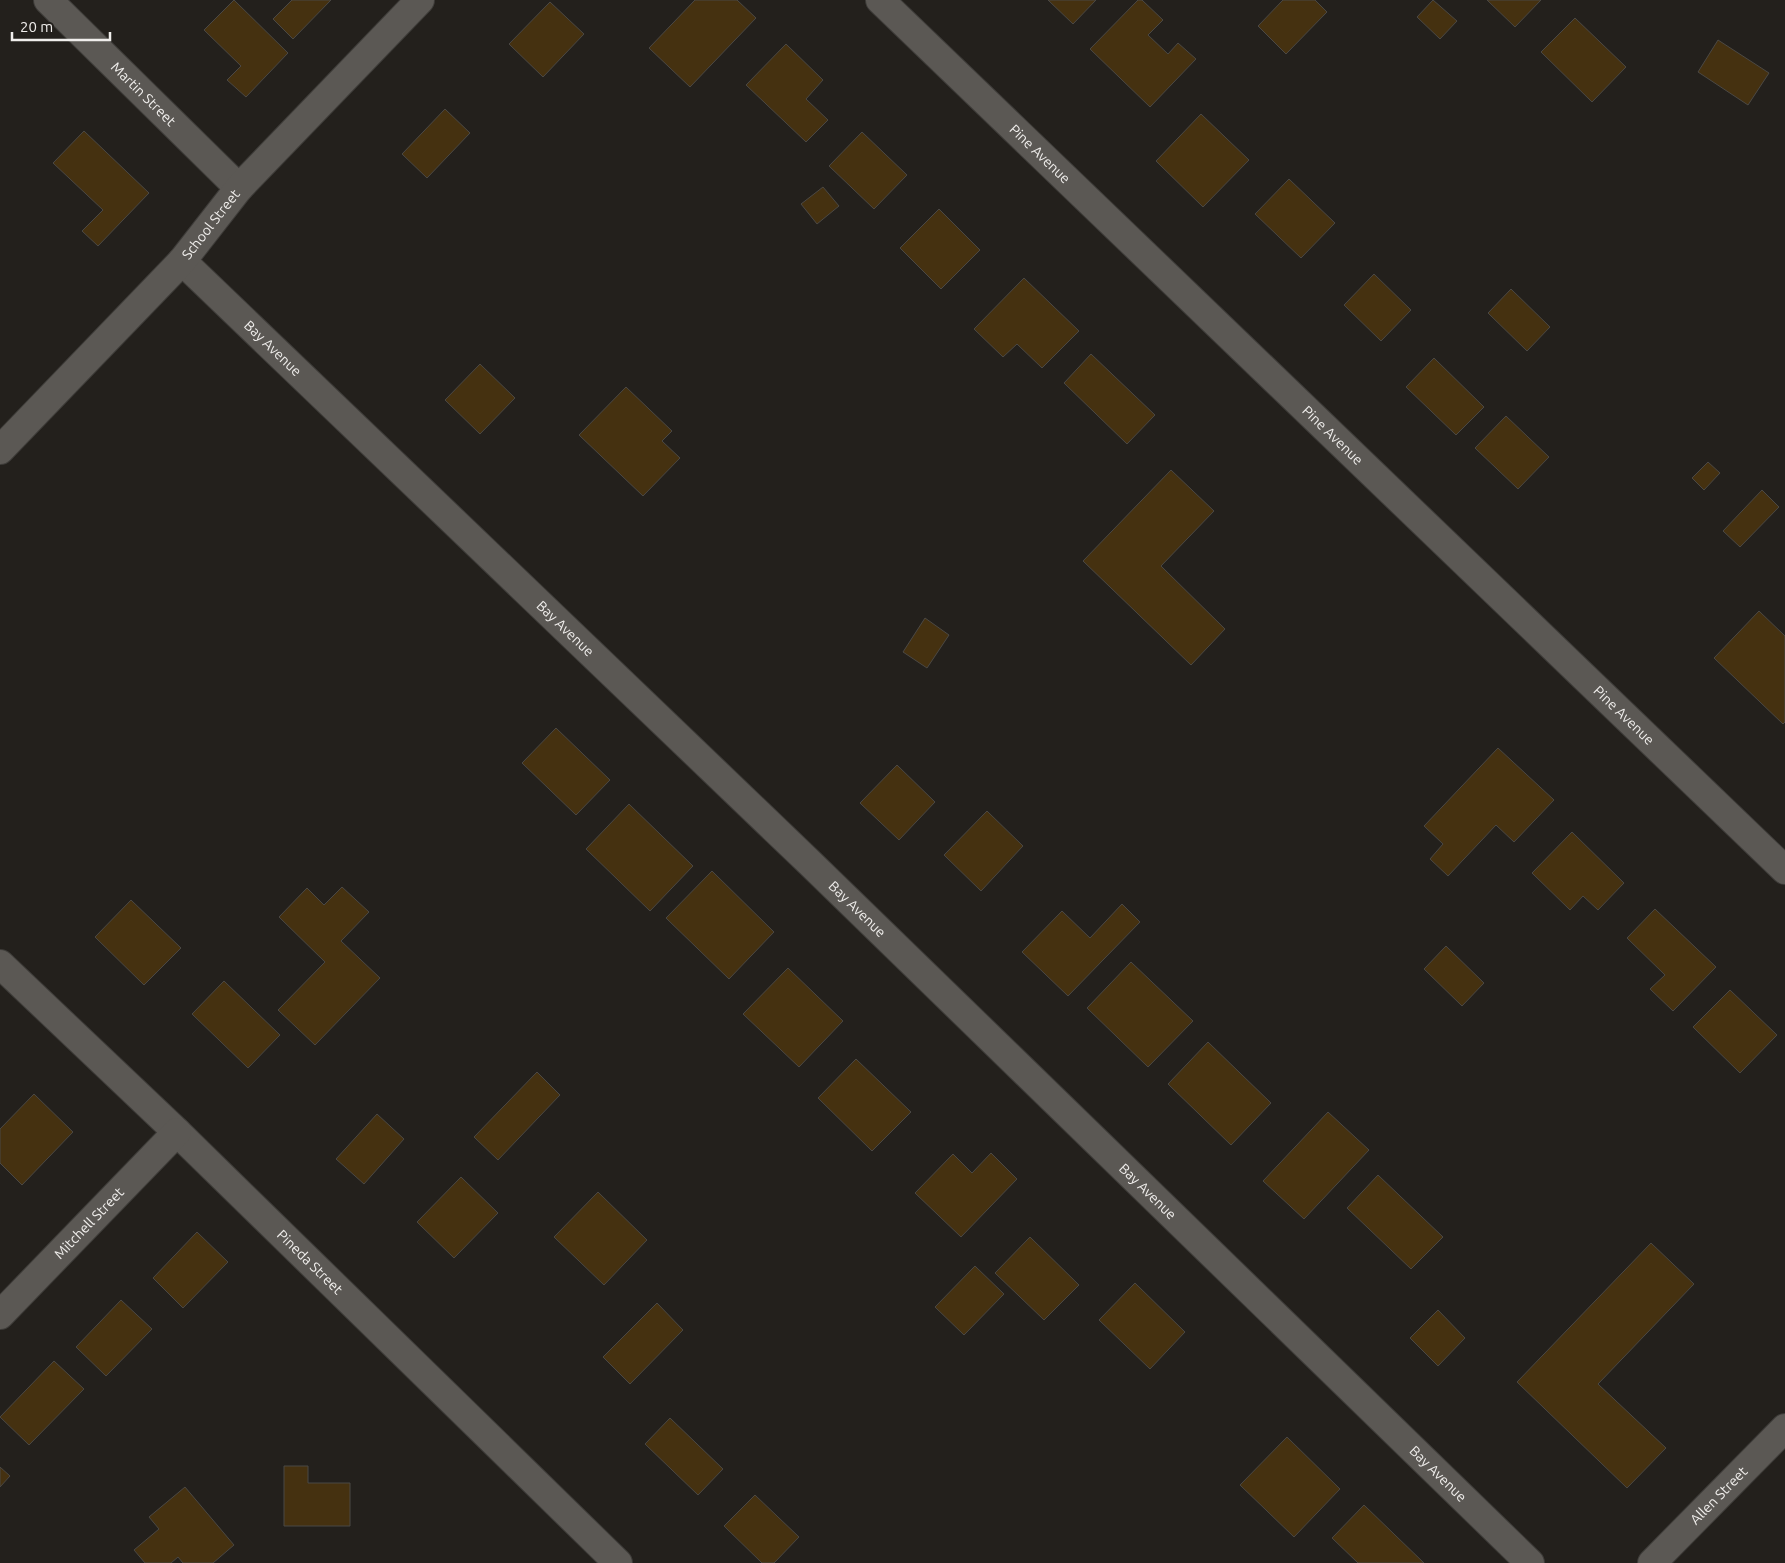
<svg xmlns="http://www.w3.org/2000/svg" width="1785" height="1563" font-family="Ubuntu,sans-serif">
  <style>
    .building { fill: #453110; stroke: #4b4844 }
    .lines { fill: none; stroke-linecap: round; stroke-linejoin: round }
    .minor-casing { stroke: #3e3c39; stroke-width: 30 }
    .minor { stroke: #5b5854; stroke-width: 28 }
    .labels { text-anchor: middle; stroke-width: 4; stroke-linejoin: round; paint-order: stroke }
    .street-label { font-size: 14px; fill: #f0eeec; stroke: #23201c }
  </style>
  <rect width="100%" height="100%" fill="#23201c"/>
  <!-- building -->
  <g class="building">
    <path d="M234,0L288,53L246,97L227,80L241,66L204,30Z"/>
    <path d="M292,0H331L293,39L273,19Z"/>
    <path d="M695,0H737L756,18L690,87L649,48Z"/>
    <path d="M1048,0H1096L1073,24Z"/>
    <path d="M1138,0H1142L1163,20L1148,35L1168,54L1178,43L1196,59L1150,107L1090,49Z"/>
    <path d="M1283,0H1315L1327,12L1286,54L1258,26Z"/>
    <path d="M1433,0L1457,21L1440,39L1417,17Z"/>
    <path d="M1487,0H1541L1515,27Z"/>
    <path d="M550,2L584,34L543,77L509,44Z"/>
    <path d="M1575,18L1626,67L1592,102L1541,52Z"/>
    <path d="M1718,40L1769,73L1748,105L1698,72Z"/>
    <path d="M786,44L823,80L806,99L828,120L806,142L746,85Z"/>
    <path d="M445,109L470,133L427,178L402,154Z"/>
    <path d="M1201,114L1249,160L1203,207L1156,161Z"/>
    <path d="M84,131L149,193L98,246L82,231L103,210L53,163Z"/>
    <path d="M862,132L907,175L874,209L829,166Z"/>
    <path d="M1289,179L1335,223L1301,258L1255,214Z"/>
    <path d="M823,187L839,206L817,224L801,204Z"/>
    <path d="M939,209L980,250L941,289L900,248Z"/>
    <path d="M1374,274L1411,310L1381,341L1344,305Z"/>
    <path d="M1024,278L1079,331L1042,368L1017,344L1003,357L974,329Z"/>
    <path d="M1511,289L1550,327L1527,351L1488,313Z"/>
    <path d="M1091,354L1155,415L1127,444L1064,383Z"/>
    <path d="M1434,358L1484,407L1456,435L1406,387Z"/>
    <path d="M480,364L515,398L480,434L445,400Z"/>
    <path d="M626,387L672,431L662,441L680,458L643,496L579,435Z"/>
    <path d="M1506,416L1549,457L1518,489L1475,448Z"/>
    <path d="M1708,462L1720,473L1704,490L1692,478Z"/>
    <path d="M1171,470L1214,511L1161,566L1225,629L1191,665L1083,561Z"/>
    <path d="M1762,490L1779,507L1740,547L1723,531Z"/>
    <path d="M1759,611L1785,636V722L1783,724L1714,658Z"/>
    <path d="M925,618L949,635L927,668L903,652Z"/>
    <path d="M556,728L610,780L576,815L522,763Z"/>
    <path d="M1498,748L1554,800L1514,842L1496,825L1448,876L1430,859L1443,844L1424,826Z"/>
    <path d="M897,765L935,802L899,840L860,803Z"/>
    <path d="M629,804L693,866L650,911L586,849Z"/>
    <path d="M987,811L1023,846L981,891L944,855Z"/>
    <path d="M1572,832L1624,883L1598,910L1583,896L1570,910L1532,873Z"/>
    <path d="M712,871L774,932L729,979L666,918Z"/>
    <path d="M342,887L369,912L341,941L380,978L315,1045L278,1010L325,962L279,917L307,888L324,905Z"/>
    <path d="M131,900L181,948L144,985L95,937Z"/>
    <path d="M1122,904L1140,922L1068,996L1022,952L1062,911L1090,938Z"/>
    <path d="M1655,909L1716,967L1673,1011L1650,989L1665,975L1627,938Z"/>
    <path d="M1446,946L1484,983L1462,1006L1424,969Z"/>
    <path d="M1131,962L1193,1021L1148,1067L1087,1008Z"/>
    <path d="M788,968L843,1021L799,1067L743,1014Z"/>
    <path d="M224,981L280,1035L248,1068L192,1014Z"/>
    <path d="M1730,990L1777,1035L1740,1073L1693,1027Z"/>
    <path d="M1208,1042L1271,1103L1231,1145L1168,1084Z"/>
    <path d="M856,1059L911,1112L872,1151L818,1098Z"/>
    <path d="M537,1072L560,1095L498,1160L474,1137Z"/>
    <path d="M34,1094L73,1132L22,1185L0,1163V1129Z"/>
    <path d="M1328,1112L1369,1150L1304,1219L1263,1181Z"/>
    <path d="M377,1114L404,1139L364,1184L336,1159Z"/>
    <path d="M991,1153L1017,1179L961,1237L915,1193L953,1154L972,1173Z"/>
    <path d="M1378,1175L1443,1237L1411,1269L1347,1208Z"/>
    <path d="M461,1177L498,1213L454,1258L417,1222Z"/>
    <path d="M598,1192L647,1240L604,1285L554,1237Z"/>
    <path d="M197,1232L228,1262L183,1308L153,1278Z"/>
    <path d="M1030,1237L1079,1285L1044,1320L995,1273Z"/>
    <path d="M1651,1243L1694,1284L1598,1384L1666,1448L1627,1488L1517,1382Z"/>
    <path d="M975,1266L1004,1294L964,1335L935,1307Z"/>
    <path d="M1135,1283L1185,1332L1150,1369L1099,1320Z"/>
    <path d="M121,1300L152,1329L106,1376L76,1347Z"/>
    <path d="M657,1303L683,1330L630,1384L603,1357Z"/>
    <path d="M1438,1310L1465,1338L1438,1366L1410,1338Z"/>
    <path d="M54,1361L84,1389L29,1445L0,1417Z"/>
    <path d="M670,1418L723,1469L698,1495L645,1444Z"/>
    <path d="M1287,1437L1340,1489L1294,1537L1240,1485Z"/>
    <path d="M284,1466H308V1483H350V1526H284Z"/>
    <path d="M0,1467L10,1476L0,1487Z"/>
    <path d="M185,1487L234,1545L213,1563H183L178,1557L171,1563H145L134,1550L159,1529L149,1517Z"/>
    <path d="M755,1495L799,1537L774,1563H762L724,1526Z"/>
    <path d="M1364,1505L1424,1563H1358L1332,1538Z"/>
  </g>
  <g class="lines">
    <!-- minor casing -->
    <g class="minor-casing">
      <g id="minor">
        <path id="s1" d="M48,0L239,188"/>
        <path id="s2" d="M880,0L1785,870"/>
        <path id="s3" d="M182,261L810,863L1530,1563"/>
        <path id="s4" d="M0,450L182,261L239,188L420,0"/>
        <path id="s5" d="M0,964L177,1132L618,1563"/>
        <path id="s6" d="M0,1315L177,1132"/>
        <path id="s7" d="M1652,1563L1785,1428"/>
      </g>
    </g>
    <!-- minor -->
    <use href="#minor" class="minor"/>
  </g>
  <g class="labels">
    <!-- street labels -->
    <g class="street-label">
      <text dy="5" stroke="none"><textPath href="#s1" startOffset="134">Martin Street</textPath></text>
      <text dy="5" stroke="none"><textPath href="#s2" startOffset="222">Pine Avenue</textPath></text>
      <text dy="5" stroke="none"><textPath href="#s4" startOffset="309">School Street</textPath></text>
      <text dy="5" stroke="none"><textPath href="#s3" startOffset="126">Bay Avenue</textPath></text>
      <text dy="5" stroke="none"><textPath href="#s2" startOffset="628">Pine Avenue</textPath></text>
      <text dy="5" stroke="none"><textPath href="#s3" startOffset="531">Bay Avenue</textPath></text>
      <text dy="5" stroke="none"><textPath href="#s2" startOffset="1032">Pine Avenue</textPath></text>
      <text dy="5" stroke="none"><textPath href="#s3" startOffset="936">Bay Avenue</textPath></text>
      <text dy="5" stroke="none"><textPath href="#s3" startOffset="1341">Bay Avenue</textPath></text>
      <text dy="5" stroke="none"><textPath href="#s6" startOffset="128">Mitchell Street</textPath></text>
      <text dy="5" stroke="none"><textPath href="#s5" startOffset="430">Pineda Street</textPath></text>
      <text dy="5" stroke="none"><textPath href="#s3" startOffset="1746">Bay Avenue</textPath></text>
      <text dy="5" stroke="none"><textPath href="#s7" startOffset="95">Allen Street</textPath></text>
    </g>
  </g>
  <!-- scale -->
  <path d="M12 32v8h98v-8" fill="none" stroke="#f0eeec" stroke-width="2.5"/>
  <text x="20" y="32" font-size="15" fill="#f0eeec" stroke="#23201c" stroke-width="4" paint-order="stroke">20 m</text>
</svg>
